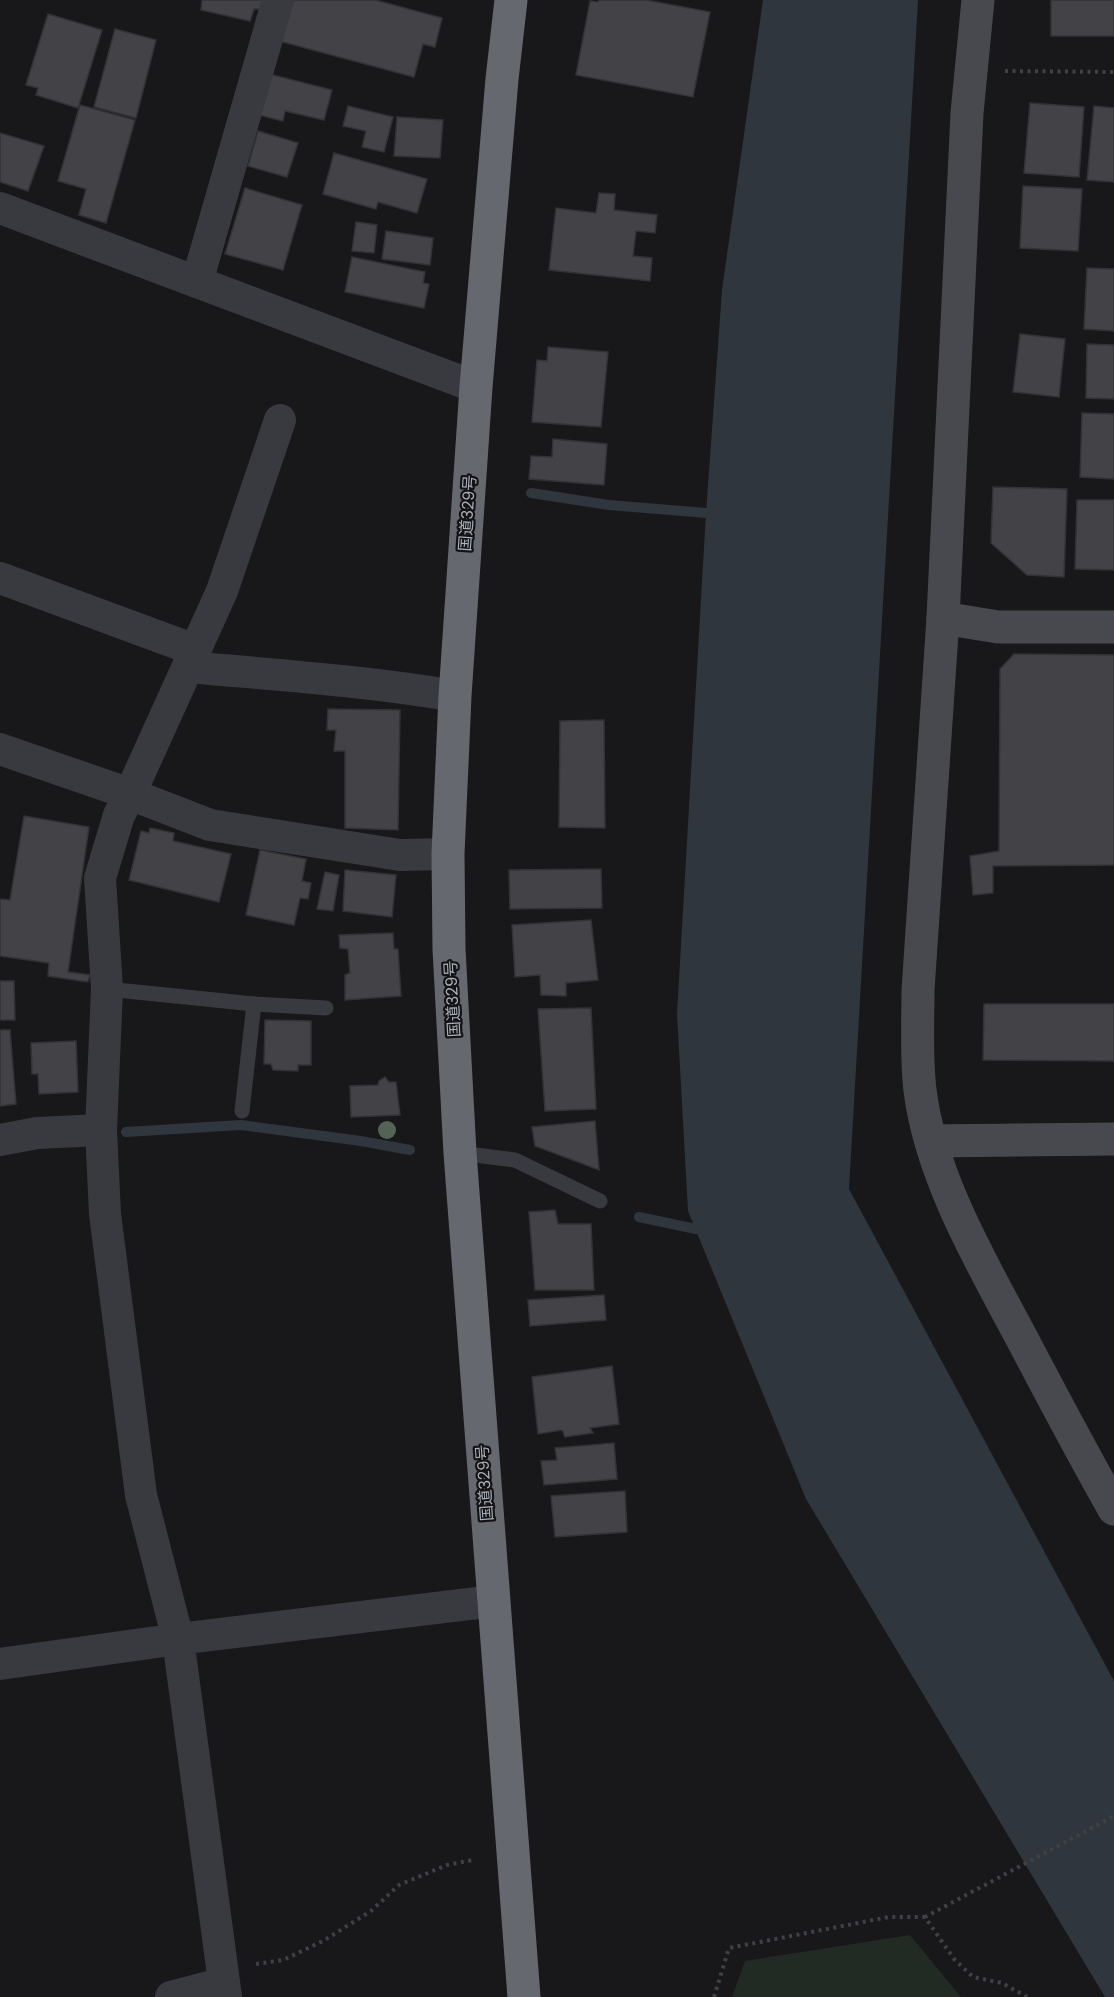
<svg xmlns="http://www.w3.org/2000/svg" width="1114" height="1997" font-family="Poppins,'Noto Sans JP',sans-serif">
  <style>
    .green { fill: #222a24 }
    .water { fill: #2f363e }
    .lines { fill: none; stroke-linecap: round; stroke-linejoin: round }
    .stream { stroke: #2f363e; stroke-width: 10 }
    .building { fill: #434347; stroke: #333236; stroke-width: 1.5 }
    .path { stroke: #3f4146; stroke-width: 4; stroke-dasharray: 3 4.5; stroke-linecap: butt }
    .lane { stroke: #393a3f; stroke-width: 15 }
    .street { stroke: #393a3f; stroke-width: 32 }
    .secondary { stroke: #48494f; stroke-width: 33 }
    .highway { stroke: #666870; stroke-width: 33 }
    .tree { fill: #536456 }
    .labels { text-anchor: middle; stroke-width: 4.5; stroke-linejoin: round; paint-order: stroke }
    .street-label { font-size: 16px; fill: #abafb9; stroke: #131315 }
  </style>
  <rect width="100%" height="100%" fill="#18181a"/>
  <!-- green -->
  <path class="green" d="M910,1935L961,1997H732L745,1961Z"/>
  <!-- water -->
  <path class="water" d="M763,0H918L849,1189L1114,1681V1997H1105L806,1499L688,1211L677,1014L706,513L722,290Z"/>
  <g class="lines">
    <!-- stream -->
    <g class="stream">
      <path d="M531,493L609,505L706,513"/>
      <path d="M126,1132L241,1125L361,1141L410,1150"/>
      <path d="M639,1217L696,1229"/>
    </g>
  </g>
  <!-- building -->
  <g class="building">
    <path d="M202,0H263L262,9H254L250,21L201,10Z"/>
    <path d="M291,0H375L442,18L435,47L423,44L414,77L279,41Z"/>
    <path d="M599,0H646L710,12L693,97L576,75L590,1L598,2Z"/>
    <rect x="1051" y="0" width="63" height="36"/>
    <path d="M48,14L102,30L78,108L36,95L38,88L26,85Z"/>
    <path d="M115,29L156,40L136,118L94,107Z"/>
    <path d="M265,73L332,90L324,120L285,111L283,121L255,114Z"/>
    <path d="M1030,103L1084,107L1079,177L1024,173Z"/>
    <path d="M80,105L135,120L106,223L79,215L86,189L58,181Z"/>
    <path d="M348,106L393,117L384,152L362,147L366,131L343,126Z"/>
    <path d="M1094,106L1114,108V182L1087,180Z"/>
    <path d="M397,117L443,120L440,158L394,156Z"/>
    <path d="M258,131L298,143L287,177L248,166Z"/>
    <path d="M0,133L44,146L28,191L0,182Z"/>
    <path d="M334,153L427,179L417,213L378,202L376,209L323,194Z"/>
    <path d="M1023,186L1082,189L1078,251L1020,248Z"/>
    <path d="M245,188L302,205L283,270L225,254Z"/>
    <path d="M599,193L615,194L614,210L657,215L655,233L636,231L633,256L652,258L650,281L549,270L556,208L596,213Z"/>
    <path d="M356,222L377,225L374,253L352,251Z"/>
    <path d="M386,231L433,238L430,265L382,259Z"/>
    <path d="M352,257L425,272L423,283L429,284L424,308L345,292Z"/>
    <path d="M1087,268L1114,269V331L1084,329Z"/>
    <path d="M1020,334L1065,339L1059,397L1013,392Z"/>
    <path d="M1087,344L1114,345V399L1086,398Z"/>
    <path d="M548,347L608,352L601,427L532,422L537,360L547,361Z"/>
    <path d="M1082,413L1114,414V479L1080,477Z"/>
    <path d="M553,439L607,444L604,485L529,479L531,456L552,457Z"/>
    <path d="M993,487L1067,489L1064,577L1027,575L991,543Z"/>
    <path d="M1077,500H1114V570L1075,569Z"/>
    <path d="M1014,654L1114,655V865L993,866V893L973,895L970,856L999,851L1000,669Z"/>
    <path d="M328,709L400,710L398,830L345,828V751H334L336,730H327Z"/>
    <path d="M604,720L605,828L559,827L560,721Z"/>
    <path d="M24,816L89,827L68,972L90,975L88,982L48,976L49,963L0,956V899L10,900Z"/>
    <path d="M150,828L174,833L173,841L231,854L219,902L129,880L141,831L149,833Z"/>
    <path d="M260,850L306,859L302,881L311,883L308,899L300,898L294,925L246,915Z"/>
    <path d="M601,869L602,908L510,909L509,870Z"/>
    <path d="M345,870L396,875L392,917L343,911Z"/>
    <path d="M325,872L339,875L333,911L317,909Z"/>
    <path d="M591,920L598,980L566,983V996L541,995L540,975L515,977L512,925Z"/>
    <path d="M393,933L394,949H398L401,996L345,1000V975L350,973L348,949L340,948L339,935Z"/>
    <path d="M0,981H14L15,1020H0Z"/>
    <path d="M984,1004H1114V1061L983,1060Z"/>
    <path d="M591,1008L596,1109L545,1111L538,1009Z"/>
    <path d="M265,1020L311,1021V1065H298V1071L273,1070L271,1064H264Z"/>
    <path d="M0,1030H10L16,1104L0,1106Z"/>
    <path d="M76,1041L78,1092L39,1094L38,1074H32L31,1043Z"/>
    <path d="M385,1077L389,1082H396L400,1115L351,1117L350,1086L378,1085L379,1081Z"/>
    <path d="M595,1121L599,1170L535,1146L532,1127Z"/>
    <path d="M555,1210L558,1224H591L594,1290H535L529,1212Z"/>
    <path d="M604,1295L606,1320L530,1326L528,1300Z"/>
    <path d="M612,1366L619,1424L590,1428L593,1433L565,1437L562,1430L538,1434L532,1377Z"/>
    <path d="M614,1443L617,1479L544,1485L541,1461L557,1460L555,1448Z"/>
    <path d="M625,1491L627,1532L555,1537L551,1496Z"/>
  </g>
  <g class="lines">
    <!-- path -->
    <g class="path">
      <path d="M1005,71L1114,72"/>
      <path d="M256,1964L283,1960L323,1941L371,1911L399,1885L447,1865L473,1860"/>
      <path d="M714,1997L729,1948L889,1917H925"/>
      <path d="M1027,1997L1002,1983L973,1977L954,1959L925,1917L1114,1816"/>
    </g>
    <!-- lane -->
    <g class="lane">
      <path d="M107,989L254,1004L326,1008"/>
      <path d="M242,1111L254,1004"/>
      <path d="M460,1153L515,1160L600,1201"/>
    </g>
    <!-- street -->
    <g class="street">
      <path d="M0,208L476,387"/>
      <path d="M197,282L278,0"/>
      <path d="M280,420L222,591L130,794L210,825L400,855L448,854"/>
      <path d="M0,578L195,650"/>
      <path d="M188,667C277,675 367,681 455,696"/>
      <path d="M0,749L130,794L119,815L100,878L107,989L101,1130L105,1214L141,1495L178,1639L226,1997"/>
      <path d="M0,1140L37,1133L101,1130"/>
      <path d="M0,1664L178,1639L494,1601"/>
      <path d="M171,1997L224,1983"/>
    </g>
    <!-- secondary -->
    <g class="secondary">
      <path d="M978,0L967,113L943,618L918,990C918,1023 916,1057 920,1090C930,1174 980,1260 1019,1333C1050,1392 1081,1451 1114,1509"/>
      <path d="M943,618L998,627H1114"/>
      <path d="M931,1141L1114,1139"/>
    </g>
    <!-- highway -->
    <path class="highway" d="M511,0L502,79L476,387L455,696L448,854L449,949L460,1153L524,1997"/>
  </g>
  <!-- trees -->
  <circle class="tree" cx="387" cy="1130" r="9"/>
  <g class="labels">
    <!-- street labels -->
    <g class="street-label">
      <text transform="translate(467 513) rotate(-86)" y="6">国道329号</text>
      <text transform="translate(452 999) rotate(-93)" y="6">国道329号</text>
      <text transform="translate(484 1483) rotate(-94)" y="6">国道329号</text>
    </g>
  </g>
</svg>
